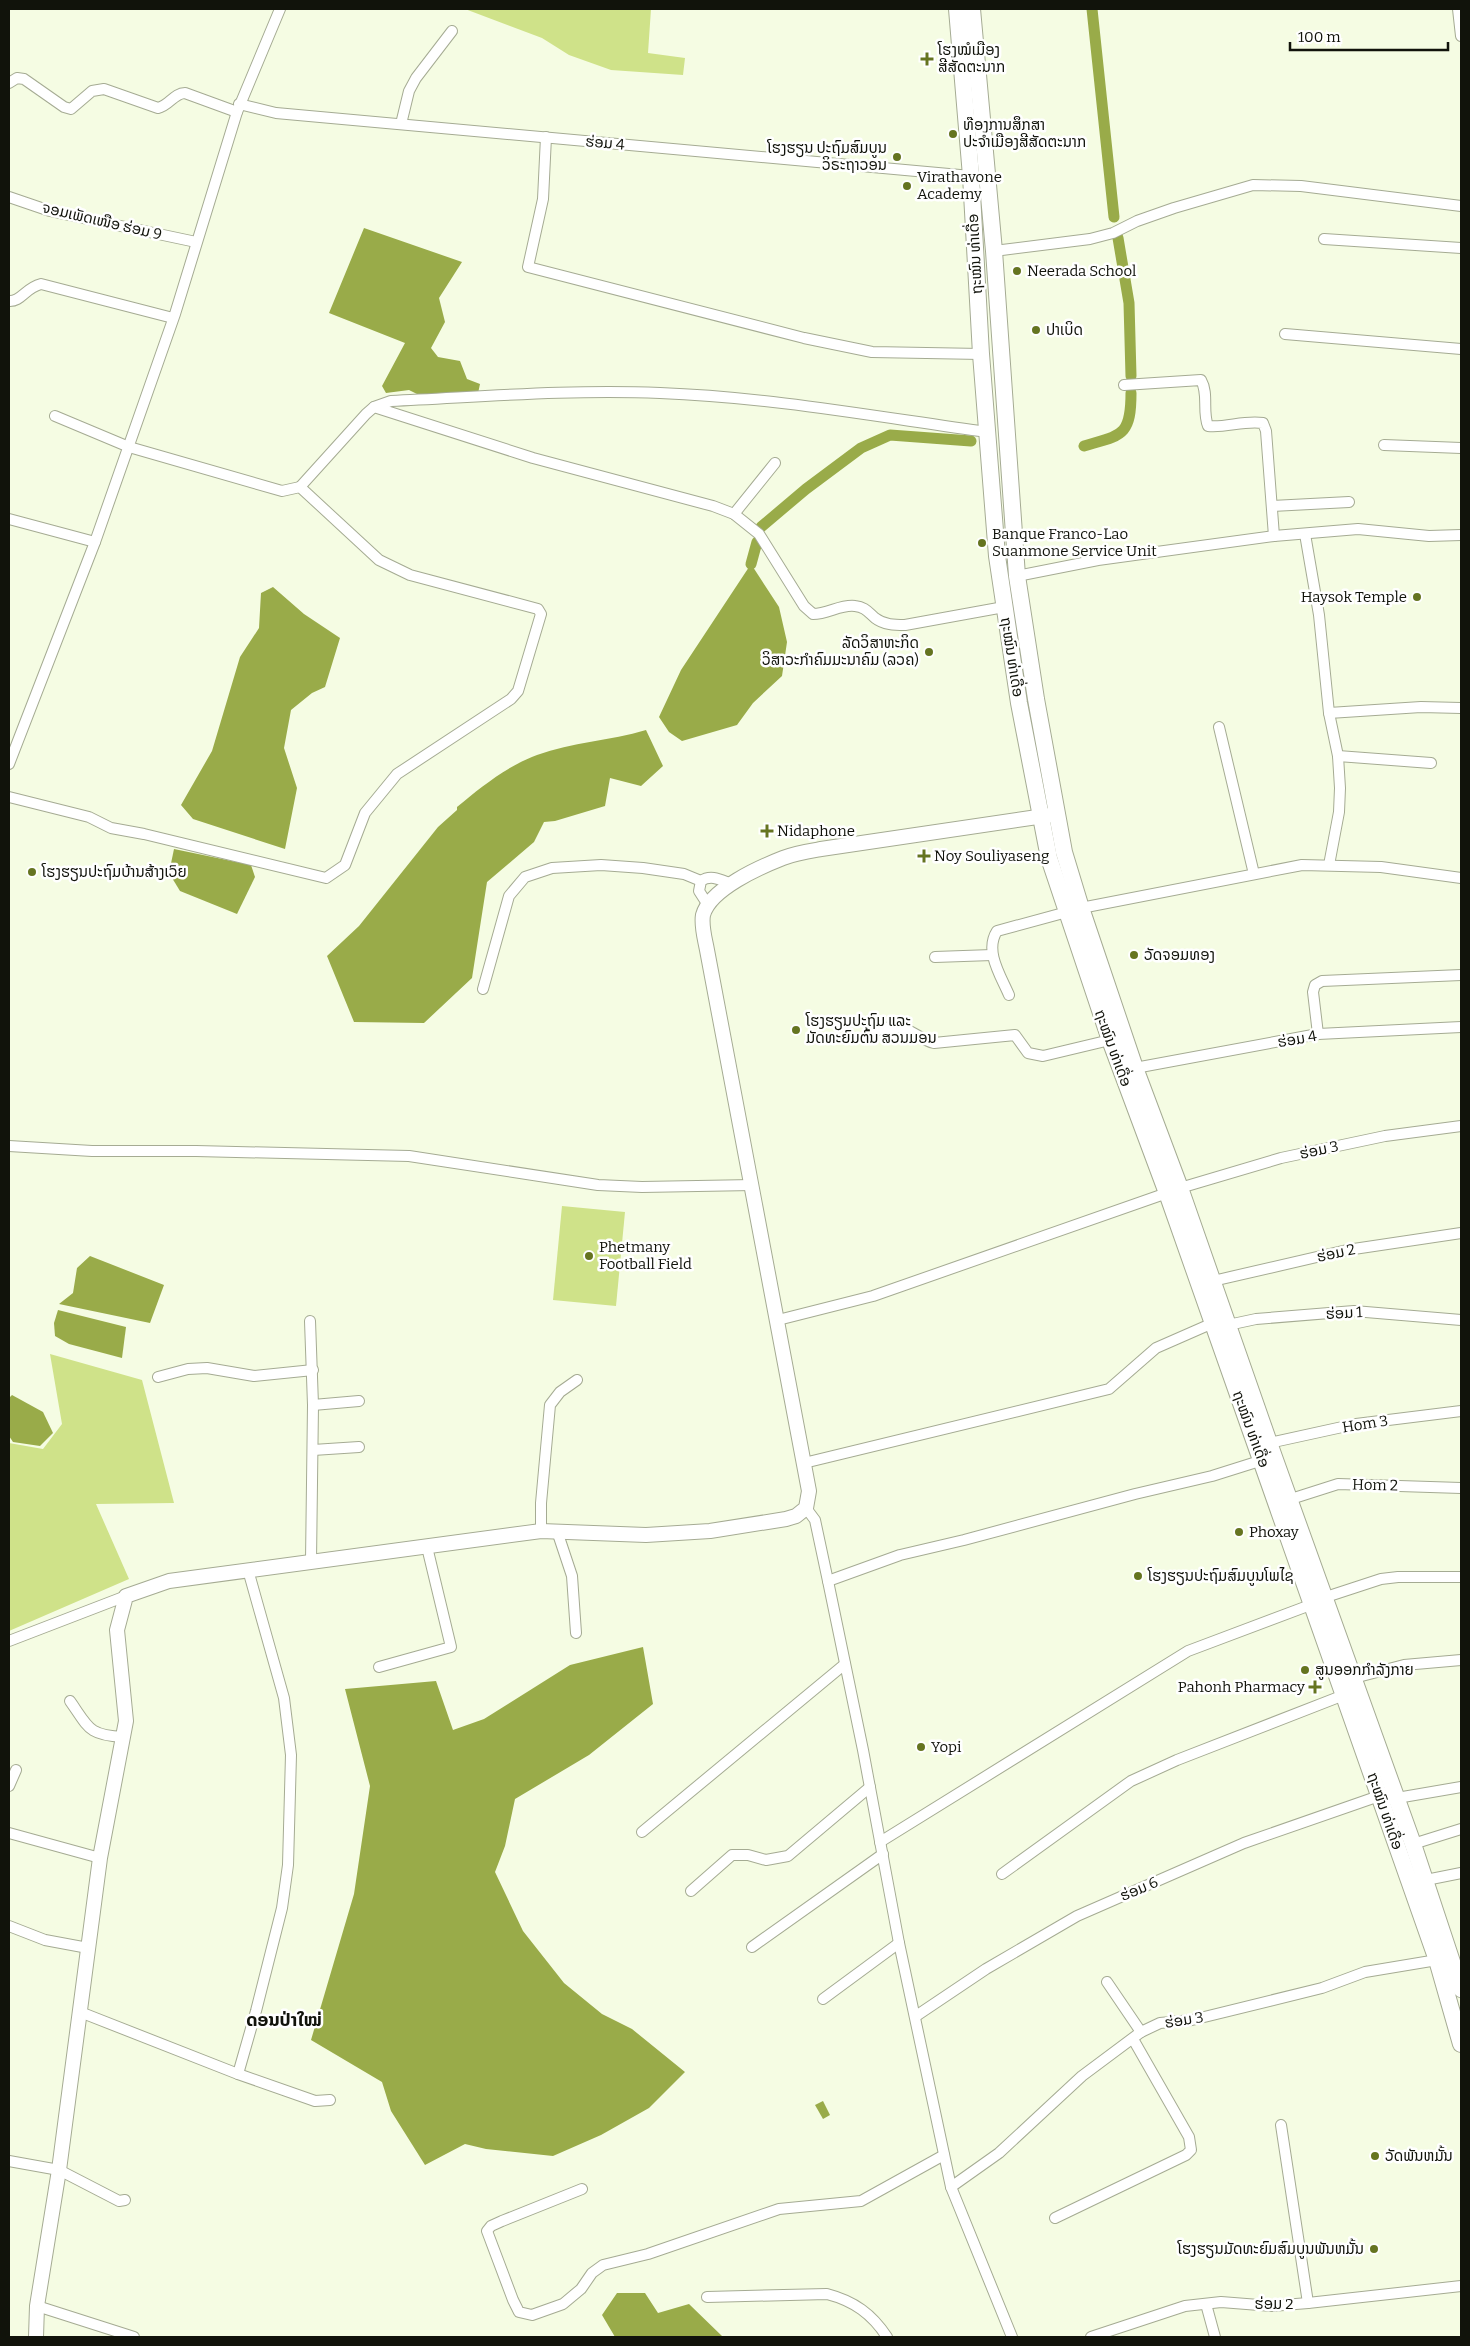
<svg xmlns="http://www.w3.org/2000/svg" width="1470" height="2346" font-family="Bitter,'Noto Sans Lao',serif">
  <style>
    .green { fill: #cfe289 }
    .water { fill: #99ab49 }
    .lines { fill: none; stroke-linecap: round; stroke-linejoin: round }
    .canal { stroke: #99ab49; stroke-width: 11 }
    .minor-casing { stroke: #a5ab93; stroke-width: 12 }
    .tertiary-casing { stroke: #a5ab93; stroke-width: 16 }
    .primary-casing { stroke: #a5ab93; stroke-width: 18 }
    .minor { stroke: #fff; stroke-width: 10 }
    .tertiary { stroke: #fff; stroke-width: 14 }
    .primary { stroke: #fff; stroke-width: 16 }
    .poi-dot { fill: #657420; stroke: #fff; stroke-width: 2 }
    .labels { text-anchor: middle; stroke-width: 5; stroke-linejoin: round; paint-order: stroke }
    .poi-label { font-size: 15px; fill: #11130b; stroke: #fff; text-anchor: start }
    .street-label { font-size: 15px; fill: #11130b; stroke: #fff }
    .quarter-label { font-size: 18px; font-weight: bold; fill: #11130b; stroke: #fff }
  </style>
  <rect width="100%" height="100%" fill="#f5fce3"/>
  <!-- green -->
  <g class="green">
    <path d="M465,9H651L648,53L685,58L683,75L611,70L569,55L542,38Z"/>
    <path d="M562,1206L625,1212L616,1306L553,1300Z"/>
    <path d="M50,1354L142,1380L174,1503L96,1504L129,1579L9,1631V1443L43,1449L62,1424Z"/>
  </g>
  <!-- water -->
  <g class="water">
    <path d="M364,228L462,262L439,298L445,322L431,348L438,357L460,361L467,379L480,384L477,398L423,397L409,390L386,393L382,386L405,343L329,313Z"/>
    <path d="M751,564L779,607L787,642L782,676L753,703L737,725L682,741L669,732L659,717L681,670Z"/>
    <path d="M273,587L304,614L340,638L325,687L312,693L291,710L284,748L297,788L285,849L193,819L181,805L212,751L240,657L259,628L261,593Z"/>
    <path d="M646,730L663,766L641,786L610,778L605,806L555,821L544,822L534,842L487,882L472,978L424,1023L354,1022L327,956L359,926L438,827L457,810V807C481,787 507,766 537,755C572,742 610,741 646,730Z"/>
    <path d="M174,849L251,865L255,877L237,914L180,891L169,873Z"/>
    <path d="M90,1256L164,1285L150,1323L59,1304L73,1293L77,1268Z"/>
    <path d="M58,1310L126,1327L122,1358L69,1344L55,1336L54,1323Z"/>
    <path d="M12,1395L43,1412L53,1433L40,1446L13,1442L9,1436V1398Z"/>
    <path d="M643,1647L653,1704L589,1755L515,1799L505,1846L495,1872L523,1931L564,1983L602,2014L632,2029L685,2072L649,2108L601,2135L553,2156L486,2149L465,2144L425,2165L391,2111L382,2082L311,2040L354,1894L370,1786L345,1689L436,1681L453,1730L484,1719L570,1665Z"/>
    <path d="M823,2101L830,2115L823,2119L815,2105Z"/>
    <path d="M617,2293H645L658,2313L689,2304L723,2337H615L602,2315Z"/>
  </g>
  <g class="lines">
    <!-- canal -->
    <g class="canal">
      <path d="M1092,9L1114,217"/>
      <path d="M1118,238L1129,303L1131,376"/>
      <path d="M1084,446C1121,435 1131,437 1131,393"/>
      <path d="M761,527L806,489L861,448L890,435L971,441"/>
      <path d="M751,564L757,542"/>
    </g>
    <!-- minor casing -->
    <g class="minor-casing">
      <g id="minor">
        <path d="M1458,9L1461,36"/>
        <path d="M9,83L17,78L24,79L64,107L71,109L92,91L104,89L158,108C169,106 174,93 185,93L237,112"/>
        <path d="M239,104L276,113L971,176"/>
        <path d="M401,124L409,91L416,78L452,31"/>
        <path d="M546,137L543,199L528,267L804,338L872,352L981,354"/>
        <path d="M9,197L50,211L196,242"/>
        <path d="M1324,239L1461,248"/>
        <path d="M994,251L1090,239L1113,233L1137,221L1174,208L1253,185L1301,186L1461,206"/>
        <path d="M9,301C21,302 25,288 41,284L173,318"/>
        <path d="M1285,334L1461,349"/>
        <path d="M1124,385L1201,380C1209,394 1202,411 1208,426C1226,428 1244,420 1263,423L1266,431L1274,536"/>
        <path d="M374,407L533,458L713,506L734,514L759,534L804,606L813,614C828,614 841,604 855,606C865,607 868,612 875,618C884,625 895,625 905,625L1004,607"/>
        <path d="M1384,445L1461,448"/>
        <path d="M300,487L366,414L374,407L391,401C480,397 570,389 660,393C769,397 878,417 987,432"/>
        <path d="M1272,506L1349,502"/>
        <path d="M734,514L775,463"/>
        <path d="M9,519L95,542"/>
        <path d="M1305,534L1319,615L1329,713L1338,756L1340,788L1339,812L1329,865"/>
        <path d="M1017,576L1098,560L1274,536L1358,529L1429,536L1461,535"/>
        <path d="M1329,713L1421,707L1461,708"/>
        <path d="M1219,727L1254,874"/>
        <path d="M1338,756L1431,763"/>
        <path d="M9,764L95,542L175,314L237,112L280,9"/>
        <path d="M9,797L89,817L111,828L144,834L326,878L345,865L365,813L397,774L511,699L518,691L541,614L538,609L410,575L379,560L300,487L282,491L129,447L55,416"/>
        <path d="M708,905L699,891L701,881C711,874 721,880 732,884"/>
        <path d="M1081,908L1302,865L1381,867L1461,878"/>
        <path d="M935,957L992,955"/>
        <path d="M483,989L509,896L525,877L552,868L601,865L643,868L684,874L701,881"/>
        <path d="M1009,995C1001,976 984,951 997,931L1067,912"/>
        <path d="M875,1031C881,1029 888,1027 894,1027C909,1026 920,1040 934,1043L1015,1035L1028,1053L1043,1056L1110,1040"/>
        <path d="M1318,1034L1313,992L1315,985L1322,981L1461,975"/>
        <path d="M1135,1068L1318,1034L1461,1027"/>
        <path d="M9,1146L92,1151H196L409,1156L598,1185L642,1187L753,1185"/>
        <path d="M1180,1188L1281,1158L1385,1136L1461,1126"/>
        <path d="M1213,1281L1347,1250L1461,1233"/>
        <path d="M778,1320L873,1296L1167,1193"/>
        <path d="M310,1321L313,1405L311,1561"/>
        <path d="M1228,1325L1256,1319L1354,1311L1461,1320"/>
        <path d="M158,1377L188,1369L207,1368L254,1376L313,1370"/>
        <path d="M313,1405L359,1401"/>
        <path d="M1269,1443L1356,1424L1461,1411"/>
        <path d="M313,1450L359,1447"/>
        <path d="M804,1463L1109,1389L1156,1348L1213,1323"/>
        <path d="M1291,1499L1338,1484L1461,1488"/>
        <path d="M806,1508L815,1520L828,1581L863,1750L899,1943L951,2187L1012,2337"/>
        <path d="M541,1531V1503L550,1405L560,1392L577,1380"/>
        <path d="M557,1531L572,1576L576,1633"/>
        <path d="M828,1581L900,1555L964,1540L1135,1494L1212,1476L1266,1459"/>
        <path d="M1326,1597L1381,1579L1398,1577H1461"/>
        <path d="M9,1641L126,1596"/>
        <path d="M379,1667L451,1647L427,1547"/>
        <path d="M1354,1678L1404,1665L1461,1660"/>
        <path d="M70,1701C89,1728 88,1735 123,1737"/>
        <path d="M9,1786L16,1770"/>
        <path d="M642,1832L845,1664"/>
        <path d="M9,1833L100,1858"/>
        <path d="M880,1842L1188,1651L1313,1604"/>
        <path d="M1413,1844L1461,1829"/>
        <path d="M1002,1874L1131,1781L1177,1760L1344,1695"/>
        <path d="M1426,1880L1461,1873"/>
        <path d="M691,1891L732,1855H748L766,1860L788,1856L870,1787"/>
        <path d="M9,1926L45,1940L88,1948"/>
        <path d="M752,1947L883,1854"/>
        <path d="M1107,1982L1141,2032"/>
        <path d="M823,1999L899,1943"/>
        <path d="M80,2012L238,2074L315,2101L330,2100"/>
        <path d="M916,2016L986,1969L1077,1916L1244,1843L1379,1796L1397,1798L1461,1787"/>
        <path d="M238,2074L256,2011L282,1908L288,1865L291,1755L284,1698L248,1570"/>
        <path d="M1281,2125L1308,2303"/>
        <path d="M9,2161L59,2170L119,2201L125,2200"/>
        <path d="M951,2187L999,2153L1082,2076L1141,2032L1160,2023L1192,2020L1322,1988L1365,1972L1437,1960"/>
        <path d="M582,2189L502,2221L491,2226L487,2231L513,2300L519,2312L532,2315L563,2304L581,2289L592,2273L603,2265L648,2254L779,2209L861,2201L944,2155"/>
        <path d="M1055,2218L1186,2155L1191,2150L1189,2137L1133,2039"/>
        <path d="M707,2297L827,2294C854,2301 872,2314 887,2337"/>
        <path d="M1206,2304L1215,2337"/>
        <path d="M37,2306L134,2337"/>
        <path d="M1091,2337L1185,2306L1221,2302L1272,2306L1308,2303L1461,2286"/>
      </g>
    </g>
    <!-- tertiary casing -->
    <g class="tertiary-casing">
      <path id="tertiary" d="M36,2337L37,2306L59,2170L100,1858L126,1721L117,1630L126,1596L169,1581L541,1531L646,1535L710,1531L786,1519L796,1516L806,1508L809,1491L707,950C705,939 701,926 703,915C710,889 760,867 783,858C795,853 809,851 821,849L1051,815"/>
    </g>
    <!-- primary casing -->
    <g class="primary-casing">
      <g id="primary">
        <path d="M957,9L971,176L981,354L997,556L1019,703L1049,858L1110,1040L1167,1193L1437,1960L1461,2044"/>
        <path d="M972,9L994,251L1017,576L1036,699L1064,852L1081,908L1135,1068L1180,1188L1274,1457L1413,1844L1461,1989"/>
      </g>
    </g>
    <!-- minor -->
    <use href="#minor" class="minor"/>
    <!-- tertiary -->
    <use href="#tertiary" class="tertiary"/>
    <!-- primary -->
    <use href="#primary" class="primary"/>
  </g>
  <!-- markers -->
  <g class="poi-dot">
    <path d="M924.5 51.5h5v5h5v5h-5v5h-5v-5h-5v-5h5z"/>
    <circle cx="953" cy="134" r="5"/>
    <circle cx="897" cy="157" r="5"/>
    <circle cx="907" cy="186" r="5"/>
    <circle cx="1017" cy="271" r="5"/>
    <circle cx="1036" cy="330" r="5"/>
    <circle cx="982" cy="543" r="5"/>
    <circle cx="1417" cy="597" r="5"/>
    <circle cx="929" cy="652" r="5"/>
    <path d="M764.5 823.5h5v5h5v5h-5v5h-5v-5h-5v-5h5z"/>
    <path d="M921.5 848.5h5v5h5v5h-5v5h-5v-5h-5v-5h5z"/>
    <circle cx="32" cy="872" r="5"/>
    <circle cx="1134" cy="955" r="5"/>
    <circle cx="796" cy="1030" r="5"/>
    <circle cx="589" cy="1256" r="5"/>
    <circle cx="1239" cy="1532" r="5"/>
    <circle cx="1138" cy="1576" r="5"/>
    <circle cx="1305" cy="1670" r="5"/>
    <path d="M1312.5 1679.5h5v5h5v5h-5v5h-5v-5h-5v-5h5z"/>
    <circle cx="921" cy="1747" r="5"/>
    <circle cx="1375" cy="2156" r="5"/>
    <circle cx="1374" cy="2249" r="5"/>
  </g>
  <g class="labels">
    <!-- poi labels -->
    <g class="poi-label">
      <text x="938" y="55">ໂຮງໝໍເມືອງ<tspan x="938" dy="17">ສີສັດຕະນາກ</tspan></text>
      <text x="963" y="130">ທ໊ອງການສຶກສາ<tspan x="963" dy="17">ປະຈໍາເມືອງສີສັດຕະນາກ</tspan></text>
      <text x="887" y="153" text-anchor="end">ໂຮງຮຽນ ປະຖົມສົມບູນ<tspan x="887" dy="17">ວິຣະຖາວອນ</tspan></text>
      <text x="917" y="182">Virathavone<tspan x="917" dy="17">Academy</tspan></text>
      <text x="1027" y="276">Neerada School</text>
      <text x="1046" y="335">ປາເບິດ</text>
      <text x="992" y="539">Banque Franco-Lao<tspan x="992" dy="17">Suanmone Service Unit</tspan></text>
      <text x="1407" y="602" text-anchor="end">Haysok Temple</text>
      <text x="919" y="648" text-anchor="end">ລັດວິສາຫະກິດ<tspan x="919" dy="17">ວິສາວະກຳຄົມມະນາຄົມ (ລວຄ)</tspan></text>
      <text x="777" y="836">Nidaphone</text>
      <text x="934" y="861">Noy Souliyaseng</text>
      <text x="42" y="877">ໂຮງຮຽນປະຖົມບ້ານສ້າງເວົຍ</text>
      <text x="1144" y="960">ວັດຈອມທອງ</text>
      <text x="806" y="1026">ໂຮງຮຽນປະຖົມ ແລະ<tspan x="806" dy="17">ມັດທະຍົມຕົ້ນ ສວນມອນ</tspan></text>
      <text x="599" y="1252">Phetmany<tspan x="599" dy="17">Football Field</tspan></text>
      <text x="1249" y="1537">Phoxay</text>
      <text x="1148" y="1581">ໂຮງຮຽນປະຖົມສົມບູນໂພໄຊ</text>
      <text x="1315" y="1675">ສູນອອກກຳລັງກາຍ</text>
      <text x="1305" y="1692" text-anchor="end">Pahonh Pharmacy</text>
      <text x="931" y="1752">Yopi</text>
      <text x="1385" y="2161">ວັດພັນຫມັ້ນ</text>
      <text x="1364" y="2254" text-anchor="end">ໂຮງຮຽນມັດທະຍົມສົມບູນພັນຫມັ້ນ</text>
    </g>
    <!-- street labels -->
    <g class="street-label">
      <text transform="translate(605 143) rotate(5)" y="5">ຮ່ອມ 4</text>
      <text transform="translate(102 221) rotate(13)" y="5">ຈອມເພັດເໜືອ ຮ່ອມ 9</text>
      <text transform="translate(975 254) rotate(-93)" y="5">ຖະໝົນ ທ່າເດື່ອ</text>
      <text transform="translate(1012 657) rotate(81)" y="5">ຖະໝົນ ທ່າເດື່ອ</text>
      <text transform="translate(1297 1039) rotate(-10)" y="5">ຮ່ອມ 4</text>
      <text transform="translate(1113 1048) rotate(70)" y="5">ຖະໝົນ ທ່າເດື່ອ</text>
      <text transform="translate(1319 1150) rotate(-12)" y="5">ຮ່ອມ 3</text>
      <text transform="translate(1336 1253) rotate(-12)" y="5">ຮ່ອມ 2</text>
      <text transform="translate(1344 1313) rotate(-3)" y="5">ຮ່ອມ 1</text>
      <text transform="translate(1365 1424) rotate(-9)" y="5">Hom 3</text>
      <text transform="translate(1251 1429) rotate(70)" y="5">ຖະໝົນ ທ່າເດື່ອ</text>
      <text transform="translate(1375 1485) rotate(1)" y="5">Hom 2</text>
      <text transform="translate(1385 1811) rotate(71)" y="5">ຖະໝົນ ທ່າເດື່ອ</text>
      <text transform="translate(1139 1889) rotate(-23)" y="5">ຮ່ອມ 6</text>
      <text transform="translate(1184 2020) rotate(-9)" y="5">ຮ່ອມ 3</text>
      <text x="1274" y="2309">ຮ່ອມ 2</text>
    </g>
    <!-- quarter labels -->
    <g class="quarter-label">
      <text x="284" y="2026">ດອນປ່າໃໝ່</text>
    </g>
  </g>
  <!-- border -->
  <rect width="1470" height="2346" fill="none" stroke="#11130b" stroke-width="20"/>
  <!-- scale -->
  <path d="M1290 42v8h158v-8" fill="none" stroke="#11130b" stroke-width="2.5"/>
  <text x="1298" y="42" font-size="15" fill="#11130b" stroke="#ffffff" stroke-width="4" paint-order="stroke">100 m</text>
</svg>
